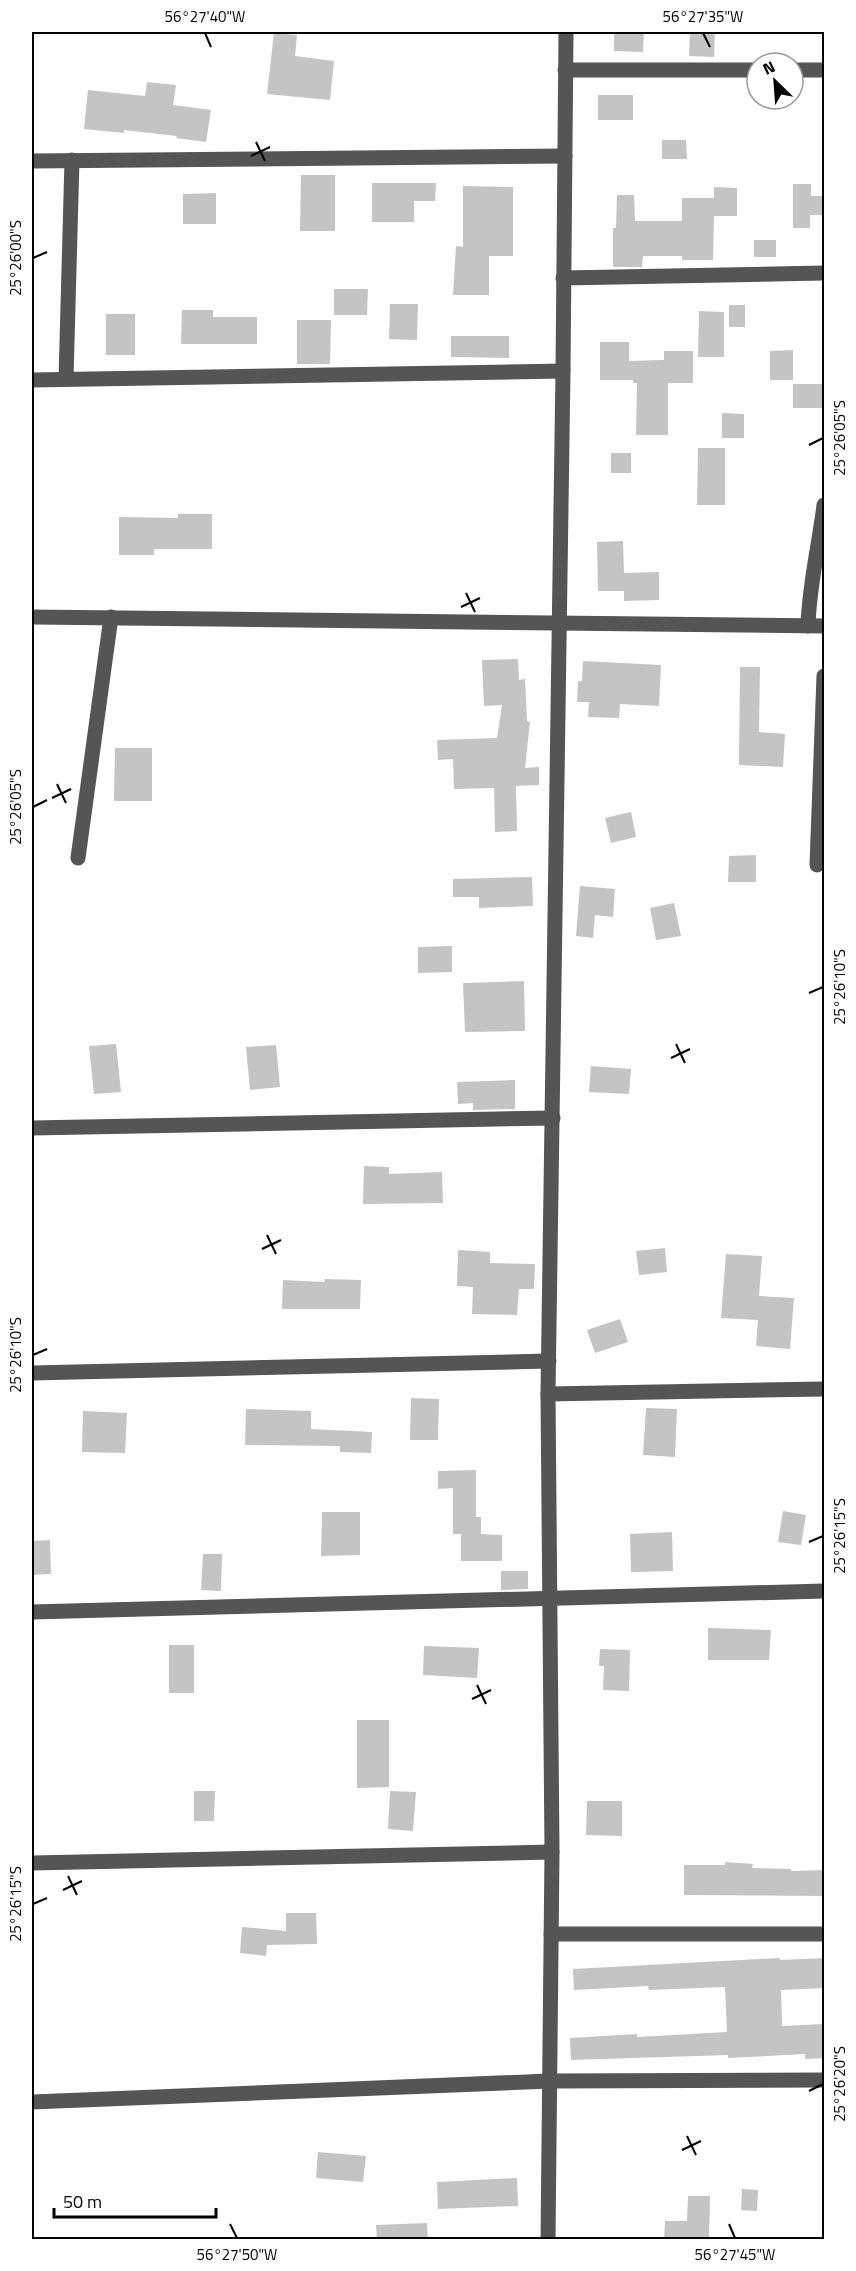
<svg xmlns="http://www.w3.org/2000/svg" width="856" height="2271" font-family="'Titillium Web',sans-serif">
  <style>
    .building { fill: #c4c4c4 }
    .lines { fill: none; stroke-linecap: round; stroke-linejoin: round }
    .minor { stroke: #555; stroke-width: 15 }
    .ticks { fill: none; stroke: #000; stroke-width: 2 }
    .neatline { fill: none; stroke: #000; stroke-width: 2 }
    .ticks-label { font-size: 15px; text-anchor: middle; fill: #000 }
  </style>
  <rect width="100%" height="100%" fill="#fff"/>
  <!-- building -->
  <g class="building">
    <path d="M614,32H644L643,52L614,51Z"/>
    <path d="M690,32H715L714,57L689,56Z"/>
    <path d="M274,33L297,35L295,56L334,61L330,100L267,94Z"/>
    <path d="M147,82L176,85L173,105L211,110L206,142L176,138L177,136L124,130V133L84,129L88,90L145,96Z"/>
    <rect x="598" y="95" width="35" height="25"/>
    <path d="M662,140H686L687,159H662Z"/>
    <path d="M301,175H335V231H300Z"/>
    <path d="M372,183H436L435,201H414V222H372Z"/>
    <path d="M793,184H811V196H825V215H810V228H793Z"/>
    <path d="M463,186L513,187V256H489V295H453L456,246L463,247Z"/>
    <path d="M714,187L737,188V216H714L713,260H682V256H643L642,267H613V228H616L617,195H634L635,221H682V198H714Z"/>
    <path d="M216,193V224H183V194Z"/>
    <rect x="754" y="240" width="22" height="17"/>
    <path d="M334,289H368L367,315H334Z"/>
    <path d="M390,304H418L417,340L389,339Z"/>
    <rect x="729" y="305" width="16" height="22"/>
    <path d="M182,310H213V317H257V344H181Z"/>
    <path d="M699,311L724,312V357H698Z"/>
    <rect x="106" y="314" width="29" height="41"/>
    <path d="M297,320H331L330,364H297Z"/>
    <path d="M451,336H509V358L451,357Z"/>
    <path d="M600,342H629V361L664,360V351H693V383H668V435H636L637,383H633V380H600Z"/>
    <path d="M793,350V380H770V351Z"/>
    <rect x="793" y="384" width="32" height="24"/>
    <path d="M722,413L744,414V438H722Z"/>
    <path d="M698,448H725V505H697Z"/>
    <rect x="611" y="453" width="20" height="20"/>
    <path d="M178,514H212V549H154V555H119V517L178,518Z"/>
    <path d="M623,541L624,573L659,572V600L624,601V591H598L597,542Z"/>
    <path d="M518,659L519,680L525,679L527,721L530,722L525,768L539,767V785L516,786L517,831L495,832L494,788L454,789L453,759L438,760L437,740L497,738L502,705L484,706L482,660Z"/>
    <path d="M583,661L661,665L659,706L620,704L619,718L588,717L589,702H577L578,681H582Z"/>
    <path d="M740,667H760L759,732L785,734L783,767L739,765Z"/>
    <path d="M115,748H152V801H114Z"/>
    <path d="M631,812L636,837L611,843L605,818Z"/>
    <path d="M756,855V882H728L729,856Z"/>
    <path d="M532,877L533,906L479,908V897H453V879Z"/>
    <path d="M580,886L615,889L613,917L595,915L593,938L576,936Z"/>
    <path d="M674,903L681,936L656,940L650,908Z"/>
    <path d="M452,946V972L418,973V947Z"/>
    <path d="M524,981L525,1031L465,1032L463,983Z"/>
    <path d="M116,1044L121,1092L94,1094L89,1046Z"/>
    <path d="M276,1045L280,1087L250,1090L246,1047Z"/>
    <path d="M591,1066L631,1069L629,1094L589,1092Z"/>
    <path d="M515,1080V1109L473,1110V1103L458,1104L457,1082Z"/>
    <path d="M364,1166L389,1167V1174L442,1172L443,1203L363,1204Z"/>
    <path d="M665,1248L667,1272L639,1275L636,1251Z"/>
    <path d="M458,1250L490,1252V1263L535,1264L534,1289H519L517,1315L472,1314L473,1287L457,1286Z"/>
    <path d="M726,1254L762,1256L759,1296L794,1298L790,1349L756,1346L758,1320L721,1318Z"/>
    <path d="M325,1279L361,1280L360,1309H282L283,1280L324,1282Z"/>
    <path d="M620,1319L628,1342L595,1353L587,1330Z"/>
    <path d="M411,1398L439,1399L438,1440H410Z"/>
    <path d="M646,1408L677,1409L675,1457L643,1455Z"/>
    <path d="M246,1409L311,1411V1429L372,1432L371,1453L340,1452V1446L245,1445Z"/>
    <path d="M83,1411L127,1413L125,1453L82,1452Z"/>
    <path d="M476,1470V1517H481V1534L502,1535V1561H461V1534H453V1488L438,1489V1471Z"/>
    <path d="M783,1511L806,1515L801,1545L778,1542Z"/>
    <path d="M322,1512H360V1555L321,1556Z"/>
    <path d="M672,1532L673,1571L631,1572L630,1534Z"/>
    <path d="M50,1540L51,1574L32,1575V1541Z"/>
    <path d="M203,1554H222L221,1591L201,1590Z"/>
    <path d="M501,1571H528V1589L501,1590Z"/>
    <path d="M708,1628L771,1630L769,1660H708Z"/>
    <rect x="169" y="1645" width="25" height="48"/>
    <path d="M424,1646L479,1648L477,1678L423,1675Z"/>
    <path d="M600,1649L630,1650L629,1691L603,1690L604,1666H599Z"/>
    <path d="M357,1720H389V1787L357,1788Z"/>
    <path d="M194,1791H215L214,1821H194Z"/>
    <path d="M390,1791L416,1792L413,1831L388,1829Z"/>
    <path d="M587,1801H622V1836L586,1835Z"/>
    <path d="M725,1862L753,1864L752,1868L791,1869V1871L825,1870V1896L684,1895V1865H725Z"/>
    <path d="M286,1913H316L317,1944L267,1945L266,1956L240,1953L242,1927L286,1931Z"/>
    <path d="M780,1958V1960L825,1958V1988L781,1990L782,2026L825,2024V2058L805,2059V2054L728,2058V2055L571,2060L570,2038L637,2034V2037L727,2032L725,1987L649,1990L648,1986L574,1990L573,1969Z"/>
    <path d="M318,2152L366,2156L363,2182L316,2178Z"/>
    <path d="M517,2178L518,2206L438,2209L437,2182Z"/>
    <path d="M742,2189L758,2190L757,2211L741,2210Z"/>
    <path d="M688,2196H710L709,2240H664L665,2221H687Z"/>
    <path d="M427,2223L428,2240H377L376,2225Z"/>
  </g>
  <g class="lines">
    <!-- minor -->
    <g class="minor">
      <path d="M565,70H757"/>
      <path d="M793,70H824"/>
      <path d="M32,161L565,156"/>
      <path d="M563,278L824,273"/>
      <path d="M66,379L72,160"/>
      <path d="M32,380L563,371"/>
      <path d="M32,617L824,626"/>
      <path d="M808,626C809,585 819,546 824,505"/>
      <path d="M78,858L111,617"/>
      <path d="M817,865L824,676"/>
      <path d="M32,1128L553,1118"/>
      <path d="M32,1373L549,1361"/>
      <path d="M548,1394L824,1389"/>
      <path d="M32,1612L824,1591"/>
      <path d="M32,1863L552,1852"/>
      <path d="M551,1934H824"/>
      <path d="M32,2102L550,2081L824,2080"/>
      <path d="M548,2240L552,1852L548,1394L563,371L566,32"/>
    </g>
  </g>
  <!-- ticks -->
  <path class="ticks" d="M205,33L211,47M703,33L710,47M256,142L265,161M251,156L270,147M33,258L47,252M809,445L823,438M466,593L475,612M461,607L480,598M57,784L66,803M52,798L71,789M33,807L47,800M809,993L823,987M676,1044L685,1063M671,1058L690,1049M267,1235L276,1254M262,1249L281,1240M33,1355L47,1349M809,1542L823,1536M477,1685L486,1704M472,1699L491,1690M68,1876L77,1895M63,1890L82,1881M33,1904L47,1898M809,2091L823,2084M687,2136L696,2155M682,2150L701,2141M230,2224L237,2238M729,2224L735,2238"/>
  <!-- border -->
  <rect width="856" height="2271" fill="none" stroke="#ffffff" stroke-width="66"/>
  <!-- north arrow -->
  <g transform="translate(775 81) rotate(335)"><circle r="28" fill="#ffffff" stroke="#999999" stroke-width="1.5"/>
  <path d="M0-4.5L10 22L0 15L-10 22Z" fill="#000000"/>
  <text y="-9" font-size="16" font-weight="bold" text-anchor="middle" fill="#000000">N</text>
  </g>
  <!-- scale -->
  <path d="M54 2208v9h162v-9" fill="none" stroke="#000000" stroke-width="3"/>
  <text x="63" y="2208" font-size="18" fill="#000000" stroke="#ffffff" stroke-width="4.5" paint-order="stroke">50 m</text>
  <rect x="33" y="33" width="790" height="2205" class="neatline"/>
  <g class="ticks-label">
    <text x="205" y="22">56°27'40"W</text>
    <text x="703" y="22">56°27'35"W</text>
    <text transform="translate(16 258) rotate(-90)" y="5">25°26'00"S</text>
    <text transform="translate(840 438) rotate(-90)" y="5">25°26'05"S</text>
    <text transform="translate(16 807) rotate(-90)" y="5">25°26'05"S</text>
    <text transform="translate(840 987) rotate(-90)" y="5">25°26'10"S</text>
    <text transform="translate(16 1355) rotate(-90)" y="5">25°26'10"S</text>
    <text transform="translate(840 1536) rotate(-90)" y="5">25°26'15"S</text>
    <text transform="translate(16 1904) rotate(-90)" y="5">25°26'15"S</text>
    <text transform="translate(840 2084) rotate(-90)" y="5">25°26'20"S</text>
    <text x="237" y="2260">56°27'50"W</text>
    <text x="735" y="2260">56°27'45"W</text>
  </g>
</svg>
